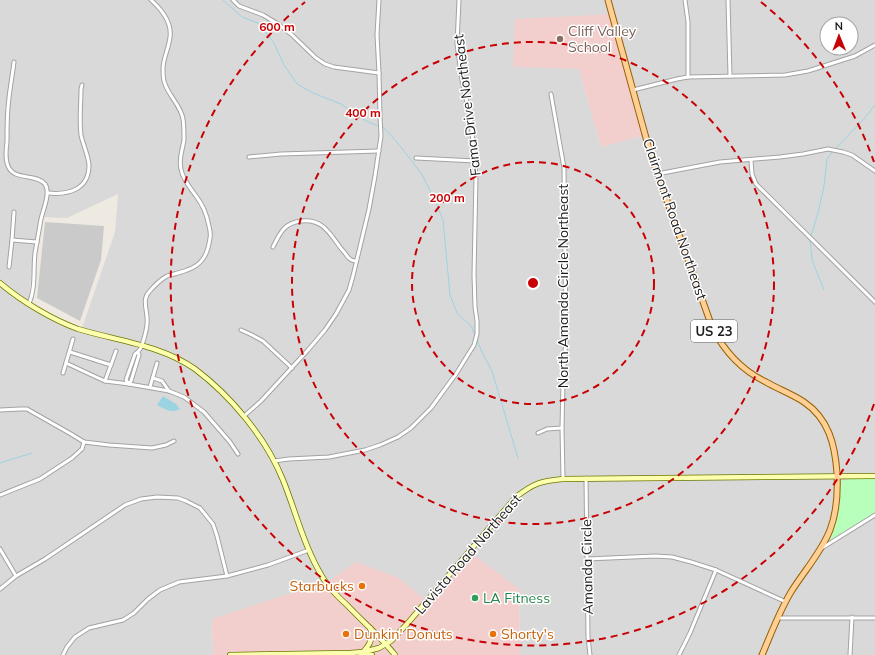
<svg xmlns="http://www.w3.org/2000/svg" width="875" height="655" font-family="Mulish,sans-serif">
  <style>
    .residential { fill: #dad9d9; fill-rule: evenodd }
    .commercial { fill: #f2cecd }
    .religious { fill: #cacaca }
    .park { fill: #b8ffbc }
    .water { fill: #9cd3e1 }
    .lines { fill: none; stroke-linecap: round; stroke-linejoin: round }
    .stream { stroke: #9cd3e1; stroke-width: 1 }
    .minor-casing { stroke: #a3a3a3; stroke-width: 5 }
    .secondary-casing { stroke: #6c7600; stroke-width: 6 }
    .primary-casing { stroke: #946100; stroke-width: 7 }
    .minor { stroke: #fff; stroke-width: 3 }
    .secondary { stroke: #fcffae; stroke-width: 4.5 }
    .primary { stroke: #ffcf95; stroke-width: 5 }
    .ring { fill: none; stroke: #c80004; stroke-width: 2; stroke-dasharray: 7 5 }
    .education-dot { fill: #8d6e63; stroke: #fff; stroke-width: 1.5 }
    .food-dot { fill: #e8710a; stroke: #fff; stroke-width: 1.5 }
    .leisure-dot { fill: #2e9e5b; stroke: #fff; stroke-width: 1.5 }
    .labels { text-anchor: middle; stroke-width: 3; stroke-linejoin: round; paint-order: stroke }
    .shield { fill: #fff; stroke: #606060; stroke-width: 1 }
    .shield-label { font-size: 13px; font-weight: bold; fill: #1c1c1c }
    .education-label { font-size: 14px; fill: #785e54; stroke: #fff; text-anchor: start }
    .street-label { font-size: 14px; fill: #1c1c1c; stroke: #fff }
    .food-label { font-size: 14px; fill: #c56008; stroke: #fff; text-anchor: start }
    .leisure-label { font-size: 14px; fill: #27864d; stroke: #fff; text-anchor: start }
    .centre { fill: #c80004; stroke: #fff; stroke-width: 2 }
    .ring-label { font-size: 12px; text-anchor: middle; font-weight: bold; fill: #c80004; stroke: #fff; stroke-width: 3; stroke-linejoin: round; paint-order: stroke }
  </style>
  <rect width="100%" height="100%" fill="#efeae1"/>
  <!-- residential -->
  <path class="residential" d="M0,0H875V655H520L519,589L430,604L356,562L329,581L212,619L213,654L211,655H0ZM827,24H851V48H827ZM579,69L645,135L601,147ZM118,194L115,232L82,328L50,317L28,302L39,217L67,218Z"/>
  <!-- commercial -->
  <g class="commercial">
    <path d="M613,14L645,135L601,147L579,69L513,67L515,19Z"/>
    <path d="M470,552L519,589L520,655H211L213,654L212,619L329,581L356,562L399,578L430,604Z"/>
  </g>
  <!-- religious -->
  <path class="religious" d="M45,222L104,226L101,260L80,321L37,298Z"/>
  <!-- park -->
  <path class="park" d="M869,476H875V515L826,544L836,506L837,481Z"/>
  <!-- water -->
  <path class="water" d="M163,396L176,404L180,409C172,414 165,409 157,405Z"/>
  <g class="lines">
    <!-- stream -->
    <g class="stream">
      <path d="M223,0L242,17L258,23L274,43L284,65L297,84L313,93L341,104L355,114L368,122L379,126"/>
      <path d="M382,127L384,128L397,142L421,173L434,198L443,220L450,295L457,313L472,327L475,336"/>
      <path d="M835,149L864,119L875,105"/>
      <path d="M811,236L818,213L824,186L827,159L833,151"/>
      <path d="M810,239L812,260L824,290"/>
      <path d="M477,340L482,352L492,371L518,458"/>
      <path d="M0,463L32,453"/>
    </g>
    <!-- minor casing -->
    <g class="minor-casing">
      <g id="minor">
        <path d="M233,0L239,6L263,15L278,24L291,34L316,58L325,64L334,67L379,73"/>
        <path d="M685,0L688,22V77"/>
        <path d="M728,0L730,76"/>
        <path d="M14,62C12,78 9,93 8,108C7,119 7,130 7,142C6,149 5,159 8,166C14,181 35,173 45,184C51,192 43,210 41,219C39,230 37,242 35,253C33,270 36,287 29,304"/>
        <path d="M633,90L677,79L688,77L785,75L808,71L855,56L875,45"/>
        <path d="M551,94L564,168L566,339L563,382L562,428L563,479"/>
        <path d="M249,157L281,154L379,151"/>
        <path d="M416,158L475,161"/>
        <path d="M751,160L752,174L756,184L875,302"/>
        <path d="M657,174L720,162L780,157L803,154L828,149L843,152L852,155L875,171"/>
        <path d="M48,193C68,195 89,190 89,165C88,154 83,145 81,135C79,120 81,104 81,89L82,85"/>
        <path d="M12,240L37,242"/>
        <path d="M273,247C280,233 284,223 301,221C325,218 331,237 344,252C346,254 348,258 350,259C352,261 354,261 356,261"/>
        <path d="M9,267L12,240L14,212"/>
        <path d="M241,330L252,335L263,341L292,368"/>
        <path d="M70,352L111,365"/>
        <path d="M66,363L96,377L105,381L129,384L169,391L184,397L204,412L230,442L238,454"/>
        <path d="M63,373L73,339"/>
        <path d="M153,378L162,381L169,391"/>
        <path d="M105,381L116,351"/>
        <path d="M129,384L126,380L135,354C138,352 141,349 142,345C144,339 148,325 147,318C147,310 142,299 149,292C154,286 160,280 167,276C173,274 180,273 187,270C203,265 208,253 210,238C211,234 210,230 209,226C207,215 203,205 196,196C191,189 185,182 182,173C178,162 182,151 184,140C184,134 184,125 183,119C181,106 169,96 165,84C163,80 163,74 163,69C163,58 169,48 170,37C172,23 161,9 151,0"/>
        <path d="M129,384L131,381L139,355L138,352"/>
        <path d="M150,387L157,363"/>
        <path d="M0,410L20,409H27L71,434L84,442L109,445L152,448L166,445L174,441"/>
        <path d="M244,416L261,401L308,350L325,330L336,314L349,290L353,276L369,209L375,176L381,136L380,116L379,73L377,35L379,0"/>
        <path d="M538,433L547,429L562,428"/>
        <path d="M274,461L289,459L329,457L365,450L380,445L398,437L411,428L431,408L456,374L474,345L477,334V321L475,307L474,275L476,176L471,121L462,80L457,44L459,0"/>
        <path d="M586,478L588,637L590,655"/>
        <path d="M0,495L40,479L72,458L82,449L84,442"/>
        <path d="M822,548L875,515"/>
        <path d="M0,549L16,576"/>
        <path d="M587,559L655,556L672,557L691,562L716,570L786,602"/>
        <path d="M0,589L16,576L45,559L125,505L141,499L157,497L178,498L186,501L200,508L213,524L217,536L227,576"/>
        <path d="M778,618H875"/>
        <path d="M63,655L67,647L75,637L89,628L123,620L134,613L148,599L160,590L179,582L227,576L268,565L309,550"/>
        <path d="M679,655L690,633L716,570"/>
        <path d="M850,655L852,617"/>
      </g>
    </g>
    <!-- secondary casing -->
    <g class="secondary-casing">
      <g id="secondary">
        <path d="M0,283C21,301 53,320 78,329C118,341 161,345 195,369C231,396 266,438 283,480C296,512 304,547 323,578C329,588 338,597 347,605C363,622 381,637 395,655"/>
        <path d="M363,652C370,645 374,637 370,628"/>
        <path d="M361,654L372,655"/>
        <path d="M230,655L350,653L363,652L379,648L391,641L407,624L516,497C534,483 541,481 563,479L875,476"/>
      </g>
    </g>
    <!-- primary casing -->
    <g class="primary-casing">
      <path id="primary" d="M608,0L651,156L712,327C724,351 741,370 766,382C778,389 792,394 804,402C829,419 835,445 837,473C838,493 837,512 830,530C821,553 804,571 791,592C779,612 771,634 762,655"/>
    </g>
    <!-- minor -->
    <use href="#minor" class="minor"/>
    <!-- secondary -->
    <use href="#secondary" class="secondary"/>
    <!-- primary -->
    <use href="#primary" class="primary"/>
  </g>
  <!-- distance rings -->
  <g class="ring">
    <circle cx="533" cy="283" r="121"/>
    <circle cx="533" cy="283" r="241"/>
    <path d="M874 404A362 362 0 1 1 305 2M761 2A362 362 0 0 1 874 162"/>
  </g>
  <!-- markers -->
  <circle class="education-dot" cx="560" cy="39" r="4"/>
  <g class="food-dot">
    <circle cx="362" cy="586" r="4"/>
    <circle cx="346" cy="634" r="4"/>
    <circle cx="493" cy="634" r="4"/>
  </g>
  <circle class="leisure-dot" cx="475" cy="598" r="4"/>
  <g class="labels">
    <!-- shield labels -->
    <rect class="shield" x="691" y="320" width="46" height="22" rx="3"/>
    <g class="shield-label">
      <text x="714" y="336">US 23</text>
    </g>
    <!-- education labels -->
    <g class="education-label">
      <text x="568" y="36">Cliff Valley<tspan x="568" dy="16">School</tspan></text>
    </g>
    <!-- street labels -->
    <g class="street-label">
      <text transform="translate(467 105) rotate(-97)" y="5">Fama Drive Northeast</text>
      <text transform="translate(675 219) rotate(71)" y="5">Clairmont Road Northeast</text>
      <text transform="translate(563 286) rotate(-90)" y="5">North Amanda Circle Northeast</text>
      <text transform="translate(468 554) rotate(-49)" y="5">Lavista Road Northeast</text>
      <text transform="translate(587 567) rotate(-91)" y="5">Amanda Circle</text>
    </g>
    <!-- food labels -->
    <g class="food-label">
      <text x="354" y="591" text-anchor="end">Starbucks</text>
      <text x="354" y="639">Dunkin' Donuts</text>
      <text x="501" y="639">Shorty's</text>
    </g>
    <!-- leisure labels -->
    <g class="leisure-label">
      <text x="483" y="603">LA Fitness</text>
    </g>
  </g>
  <circle cx="533" cy="283" r="6" class="centre"/>
  <g class="ring-label">
    <text x="277" y="31">600 m</text>
    <text x="363" y="117">400 m</text>
    <text x="447" y="202">200 m</text>
  </g>
  <!-- north arrow -->
  <g transform="translate(839 36) rotate(359)"><circle r="19" fill="#ffffff" stroke="#a4a4a4"/>
  <path d="M0-3L7 15L0 10L-7 15Z" fill="#c80004"/>
  <text y="-6" font-size="11" font-weight="bold" text-anchor="middle" fill="#1c1c1c">N</text>
  </g>
</svg>
